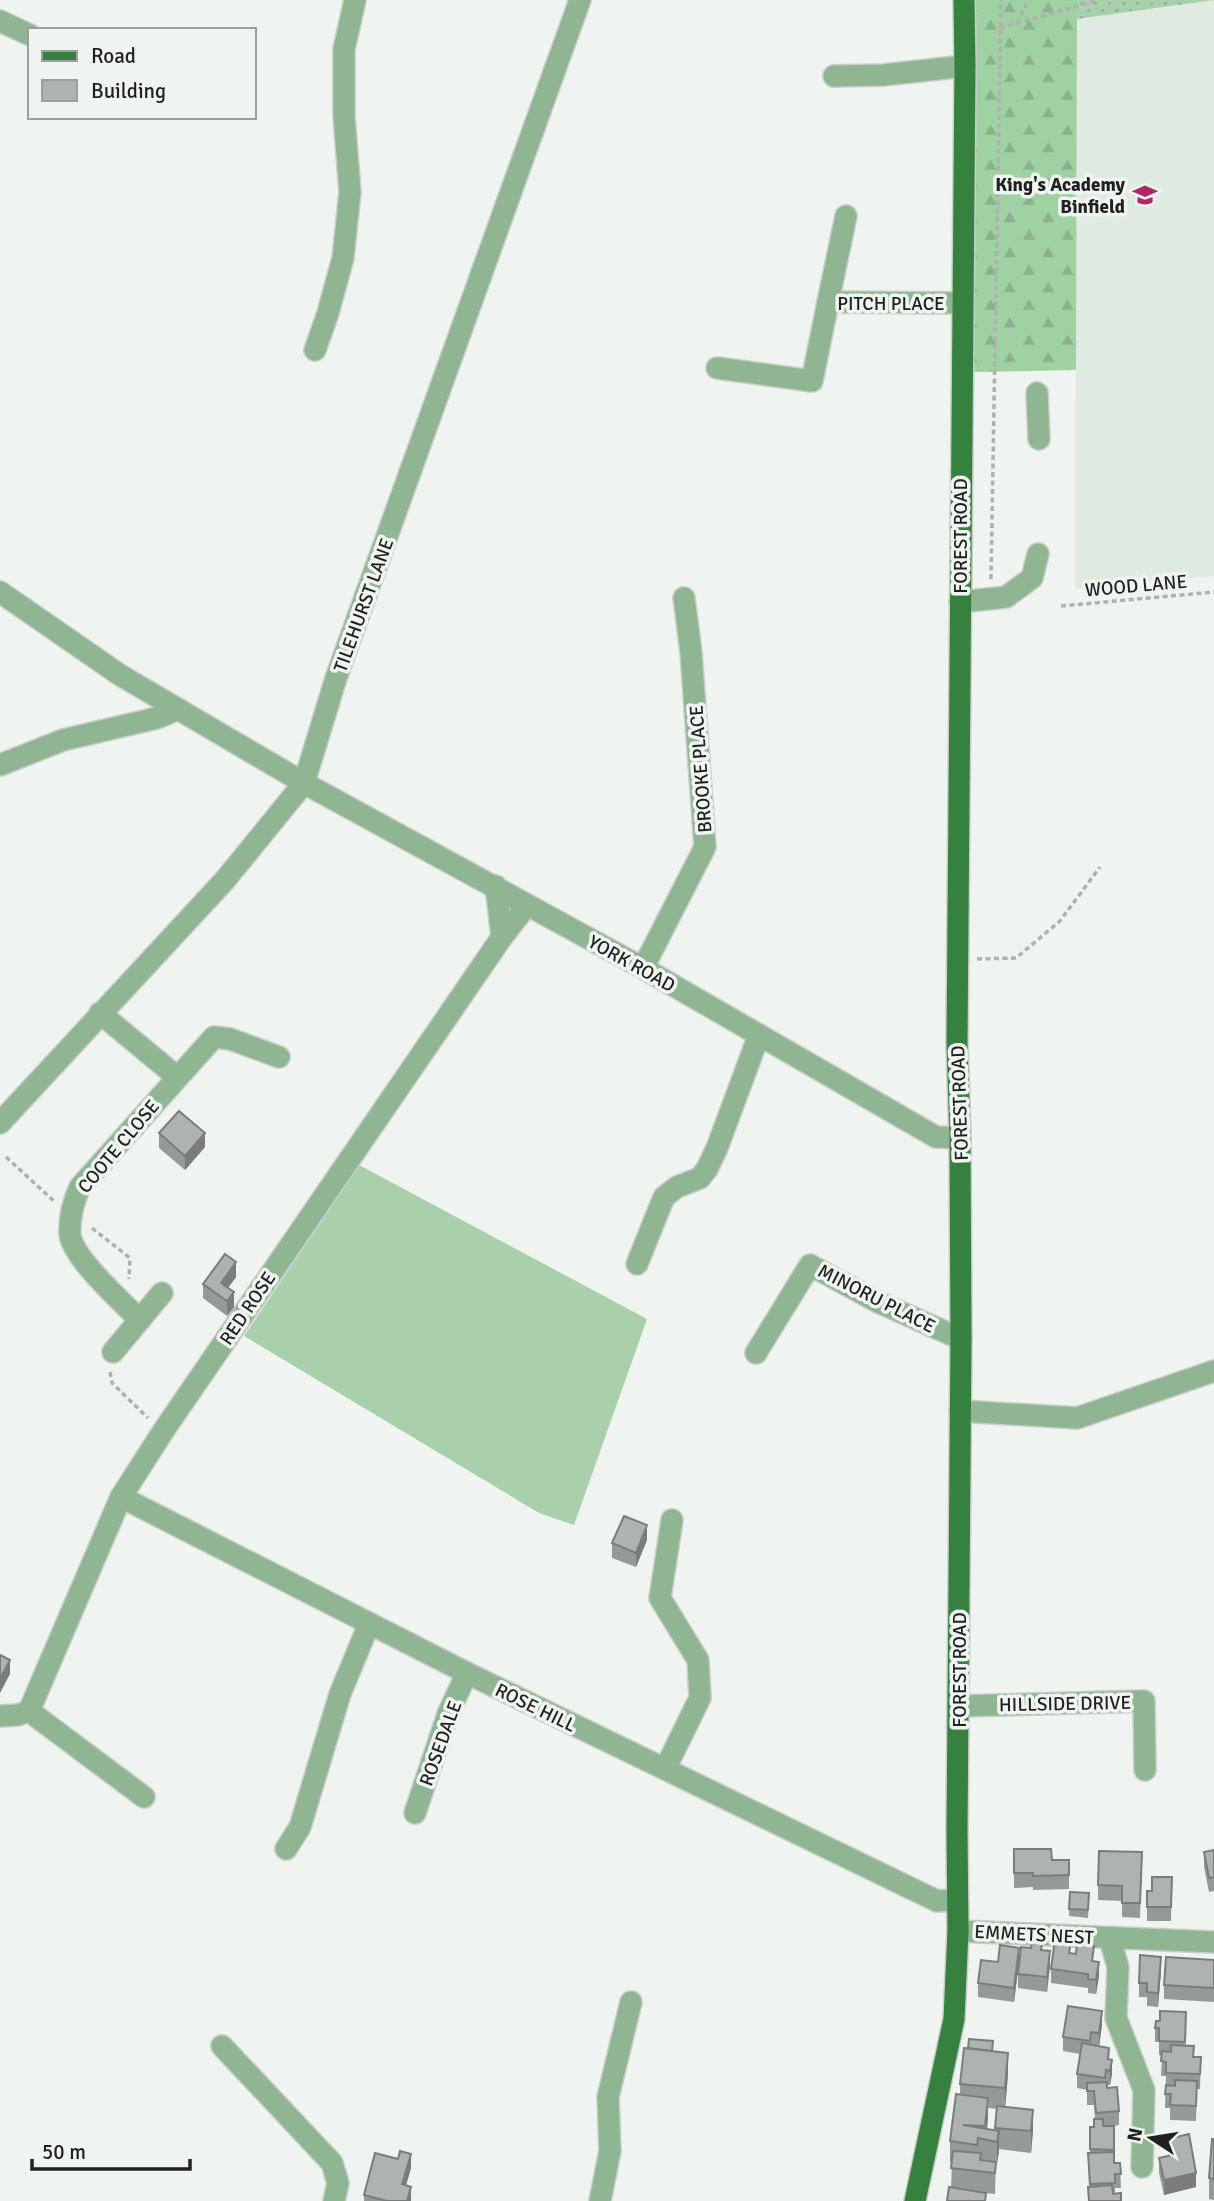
<svg xmlns="http://www.w3.org/2000/svg" width="1214" height="2201" font-family="Signika,sans-serif">
  <style>
    .built { fill: #dfeae0 }
    .grass { fill: url(#grass-dots) }
    .forest { fill: url(#forest-firs) }
    .garden { fill: #a9d0ab }
    .lines { fill: none; stroke-linecap: round; stroke-linejoin: round }
    .minor-casing { stroke: #caceca; stroke-width: 24 }
    .major-casing { stroke: #caceca; stroke-width: 24 }
    .path { stroke: #aeb1ae; stroke-width: 3.5; stroke-dasharray: 5 3.5; stroke-linecap: butt }
    .minor { stroke: #90b592; stroke-width: 21 }
    .major { stroke: #368040; stroke-width: 21 }
    .wall { fill: #969a97; fill-rule: evenodd }
    .shaded-wall { fill: #7a7d7b }
    .building { fill: #afb3b0; stroke: #7a7d7b; stroke-width: 2 }
    .labels { text-anchor: middle; stroke-width: 7; stroke-linejoin: round; paint-order: stroke }
    .poi-label { font-size: 19px; font-weight: bold; fill: #1f201f; stroke: #eff4f0; text-anchor: end }
    .street-label { font-size: 19px; fill: #1f201f; stroke: #eff4f0 }
  </style>
  <defs>
    <pattern id="grass-dots" width="8" height="8" patternUnits="userSpaceOnUse" patternTransform="scale(1.75)"><rect width="8" height="8" fill="#a9d0ab"/><path d="M2 2h.1M6 6h.1" fill="none" stroke="#91b293" stroke-width="1.8" stroke-linecap="round"/></pattern>
    <pattern id="forest-firs" width="22" height="20" patternUnits="userSpaceOnUse" patternTransform="scale(1.75)"><rect width="22" height="20" fill="#a0d1a3"/><path d="M5 1l3.5 6h-7zM16 11l3.5 6h-7z" fill="#89b38c"/></pattern>
  </defs>
  <rect width="100%" height="100%" fill="#eff4f0"/>
  <!-- built -->
  <path class="built" d="M1214,0V576L1075,589L1077,19Z"/>
  <!-- grass -->
  <path class="grass" d="M1077,0H1214L1077,19Z"/>
  <!-- forest -->
  <path class="forest" d="M971,0H1077L1076,370L973,372Z"/>
  <!-- garden -->
  <path class="garden" d="M359,1165L647,1319L574,1525L539,1513L244,1336Z"/>
  <g class="lines">
    <!-- minor casing -->
    <g class="minor-casing">
      <g id="minor">
        <path d="M0,21L30,35"/>
        <path d="M834,76L883,75L965,66"/>
        <path d="M828,302L846,216"/>
        <path d="M315,350L328,313L343,258L350,192L344,116V49L355,0"/>
        <path d="M717,368L812,381L828,302L962,303"/>
        <path d="M1037,393L1039,439"/>
        <path d="M0,592L120,675L304,783L643,968L936,1137L960,1138"/>
        <path d="M960,602L1006,597L1032,578L1038,554"/>
        <path d="M0,765L63,740L157,718L178,709"/>
        <path d="M496,886L502,937"/>
        <path d="M643,968L705,847L691,652L684,598"/>
        <path d="M100,1013L177,1077"/>
        <path d="M0,1123L225,880L304,783L336,678L580,0"/>
        <path d="M637,1264L664,1197L677,1187L700,1178L707,1169L717,1148L759,1035"/>
        <path d="M140,1320C122,1302 73,1258 70,1235C69,1217 73,1202 80,1187L214,1037L230,1039L279,1057"/>
        <path d="M113,1352L162,1293"/>
        <path d="M756,1353L810,1265L878,1302L961,1339"/>
        <path d="M960,1411L1077,1418L1214,1371"/>
        <path d="M121,1497L467,1673L937,1901L957,1900"/>
        <path d="M959,1706L1144,1701L1145,1770"/>
        <path d="M29,1711L144,1797"/>
        <path d="M0,1716L18,1715L29,1711L121,1497L164,1430L502,937L527,905"/>
        <path d="M665,1769L700,1698L698,1660L660,1598L672,1520"/>
        <path d="M415,1813L448,1714L467,1673"/>
        <path d="M286,1849L300,1827L340,1694L369,1624"/>
        <path d="M958,1931L1214,1942"/>
        <path d="M1110,1939L1118,1967L1116,2018L1144,2090L1142,2167"/>
        <path d="M222,2046L332,2163L338,2183L334,2201"/>
        <path d="M600,2201L610,2151L608,2097L631,2002"/>
      </g>
    </g>
    <!-- major casing -->
    <g class="major-casing">
      <path id="major" d="M915,2201L954,2019L958,1931L957,1831L961,1339L960,1138L957,1043L965,66L964,0"/>
    </g>
    <!-- path -->
    <g class="path">
      <path d="M1017,23L1028,0"/>
      <path d="M1000,28L1098,0"/>
      <path d="M991,579L1001,0"/>
      <path d="M1061,606L1214,592"/>
      <path d="M977,959L1016,958L1060,921L1100,867"/>
      <path d="M6,1157L54,1201"/>
      <path d="M92,1228L130,1258L129,1279"/>
      <path d="M110,1372L112,1383L148,1418"/>
    </g>
    <!-- minor -->
    <use href="#minor" class="minor"/>
    <!-- major -->
    <use href="#major" class="major"/>
  </g>
  <!-- wall -->
  <g class="wall">
    <path d="M159,1133L205,1147L185,1170L159,1148Z"/>
    <path d="M236,1277L228,1288L234,1307L227,1316L203,1298V1284Z"/>
    <path d="M647,1540L636,1567L612,1558V1543Z"/>
    <path d="M1014,1849L1052,1860H1069V1889L1033,1890V1887L1014,1888Z"/>
    <path d="M1214,1850V1891L1209,1892L1204,1867V1852Z"/>
    <path d="M1142,1867L1140,1918L1122,1917V1901L1098,1900V1885Z"/>
    <path d="M1172,1877L1171,1921H1147V1891H1152Z"/>
    <path d="M1070,1892L1089,1900L1088,1918L1069,1916Z"/>
    <path d="M1042,1950L1050,1965L1047,1992L1018,1988V1974Z"/>
    <path d="M1071,1954L1094,1961L1099,1976L1096,1994L1088,1993V1988L1051,1983V1969Z"/>
    <path d="M1214,1960V2002L1164,1999V1985Z"/>
    <path d="M998,1962H1019L1014,2002L978,1997V1983Z"/>
    <path d="M1161,1971L1158,2007L1147,2006V1997H1139V1983Z"/>
    <path d="M1186,2012V2046L1194,2057H1201L1200,2089H1197L1196,2121L1170,2120V2108H1165L1166,2076H1161L1162,2056L1159,2055V2042H1155V2028L1160,2021Z"/>
    <path d="M1102,2025L1099,2046L1109,2060L1112,2074L1110,2085H1107V2088L1119,2111V2125L1113,2126H1114V2163H1120L1121,2188H1115V2194L1121,2201H1088V2187H1089L1088,2153H1090V2127H1094L1095,2119L1094,2105H1087V2090L1077,2088V2074L1080,2054L1063,2051V2037Z"/>
    <path d="M993,2051L1008,2074L1005,2107L1033,2131L1031,2153L999,2149L997,2163H996L995,2194L986,2193V2201L951,2188L952,2162H950V2141L960,2095V2084ZM988,2108L997,2109L995,2130L987,2129Z"/>
    <path d="M1168,2139L1196,2187L1164,2195L1159,2173V2158L1169,2156Z"/>
    <path d="M1214,2139V2200L1209,2199V2178Z"/>
    <path d="M411,2168L406,2185L411,2201H364V2195Z"/>
  </g>
  <!-- shaded-wall -->
  <g class="shaded-wall">
    <path d="M205,1133V1147L185,1170V1156Z"/>
    <path d="M236,1262V1277L221,1297V1283Z"/>
    <path d="M234,1292V1307L227,1316V1301Z"/>
    <path d="M647,1525V1540L636,1567V1553Z"/>
    <path d="M10,1660V1674L0,1693V1679Z"/>
    <path d="M1019,1948V1962L1014,2002V1988Z"/>
    <path d="M1050,1951V1965L1047,1992V1977Z"/>
    <path d="M1161,1957V1971L1158,2007V1993Z"/>
    <path d="M1099,1962V1976L1096,1994V1980Z"/>
    <path d="M1102,2011V2025L1099,2047V2033Z"/>
    <path d="M1008,2053V2074L1005,2110V2088Z"/>
    <path d="M1112,2060V2074L1110,2085V2071Z"/>
    <path d="M988,2098V2119L986,2140H985V2126Z"/>
    <path d="M1033,2110V2131L1031,2153V2131Z"/>
    <path d="M999,2131V2152L997,2163V2142Z"/>
    <path d="M411,2154V2168L402,2199V2184Z"/>
    <path d="M1196,2173V2187L1164,2195V2180Z"/>
    <path d="M411,2187V2201H407Z"/>
  </g>
  <!-- building -->
  <g class="building">
    <path d="M179,1111L205,1133L185,1156L159,1133Z"/>
    <path d="M225,1254L236,1262L221,1283L234,1292L227,1301L203,1284Z"/>
    <path d="M624,1516L647,1525L636,1553L612,1543Z"/>
    <path d="M0,1655L10,1660L0,1679Z"/>
    <path d="M1014,1849H1051L1052,1860H1069V1875L1033,1876V1873H1014Z"/>
    <path d="M1214,1850V1877L1209,1878L1204,1852Z"/>
    <path d="M1099,1851L1142,1852L1140,1903H1122V1886L1098,1885Z"/>
    <path d="M1152,1877H1172L1171,1907H1147V1891H1152Z"/>
    <path d="M1070,1892L1089,1893L1088,1910L1069,1909Z"/>
    <path d="M1055,1939L1071,1942L1069,1953L1076,1954L1077,1943L1094,1946L1092,1961L1099,1962L1096,1980L1088,1979V1974L1051,1969Z"/>
    <path d="M1032,1941L1042,1943L1041,1950L1050,1951L1047,1977L1018,1974L1021,1947L1031,1948Z"/>
    <path d="M1000,1945L1019,1948L1014,1988L978,1983L981,1960L998,1962Z"/>
    <path d="M1140,1955L1161,1957L1158,1993L1147,1992V1983H1139Z"/>
    <path d="M1166,1957L1214,1960V1988L1164,1985Z"/>
    <path d="M1068,2006L1102,2011L1099,2033L1091,2032L1090,2041L1063,2037Z"/>
    <path d="M1160,2011L1186,2012L1185,2042L1159,2041V2028H1155L1156,2021H1160Z"/>
    <path d="M969,2039L993,2041L992,2051L968,2048Z"/>
    <path d="M1082,2043L1109,2048L1108,2059L1112,2060L1110,2071L1106,2070L1105,2078L1077,2074Z"/>
    <path d="M1171,2045L1194,2046L1193,2057H1201L1200,2074L1166,2073V2062L1161,2061L1162,2051L1171,2052Z"/>
    <path d="M964,2048L1008,2053L1005,2088L960,2084Z"/>
    <path d="M1175,2080L1197,2081L1196,2106L1170,2105L1171,2094H1165L1166,2085L1175,2086Z"/>
    <path d="M1107,2082V2088L1117,2087L1119,2111L1096,2113L1094,2091H1087V2083Z"/>
    <path d="M956,2094L988,2098L985,2126L963,2125L999,2131L997,2142L978,2138L977,2145L950,2141Z"/>
    <path d="M997,2106L1033,2110L1031,2131L995,2128Z"/>
    <path d="M1094,2119H1103V2126H1114V2150L1090,2149V2127H1094Z"/>
    <path d="M1189,2134L1196,2173L1164,2180L1159,2158L1172,2155L1168,2139Z"/>
    <path d="M1212,2139H1214V2179L1209,2178Z"/>
    <path d="M400,2151L411,2154L402,2184L411,2187L407,2201H387L364,2195L375,2153L398,2159Z"/>
    <path d="M953,2151L981,2153L980,2160L996,2162L995,2173L951,2168Z"/>
    <path d="M1114,2152V2163H1120L1121,2174H1115V2183L1090,2184L1088,2153Z"/>
    <path d="M1112,2185L1113,2194L1121,2193V2201H1089L1088,2187Z"/>
    <path d="M949,2187L986,2193L985,2201H947Z"/>
  </g>
  <!-- icons -->
  <defs>
    <g id="school-bare" transform="scale(1.89)"><path d="M0-5L7-2L0 1L-7-2ZM-4 1L0 2.5L4 1V4Q0 6-4 4Z" fill="#af2769" stroke="#eff4f0" stroke-width="2.5" paint-order="stroke"/></g>
  </defs>
  <g fill-rule="evenodd">
    <use href="#school-bare" x="1145" y="195"/>
  </g>
  <g class="labels">
    <!-- poi labels -->
    <g class="poi-label">
      <text x="1125" y="191">King's Academy<tspan x="1125" dy="22">Binfield</tspan></text>
    </g>
    <!-- street labels -->
    <g class="street-label">
      <text x="891" y="310">PITCH PLACE</text>
      <text transform="translate(960 536) rotate(-90)" y="7">FOREST ROAD</text>
      <text transform="translate(1136 585) rotate(-5)" y="7">WOOD LANE</text>
      <text transform="translate(363 605) rotate(-70)" y="7">TILEHURST LANE</text>
      <text transform="translate(700 769) rotate(-94)" y="7">BROOKE PLACE</text>
      <text transform="translate(632 963) rotate(29)" y="7">YORK ROAD</text>
      <text transform="translate(959 1103) rotate(-92)" y="7">FOREST ROAD</text>
      <text transform="translate(118 1146) rotate(-50)" y="7">COOTE CLOSE</text>
      <text transform="translate(877 1298) rotate(27)" y="7">MINORU PLACE</text>
      <text transform="translate(247 1308) rotate(-56)" y="7">RED ROSE</text>
      <text transform="translate(959 1670) rotate(-90)" y="7">FOREST ROAD</text>
      <text transform="translate(1065 1703) rotate(-1)" y="7">HILLSIDE DRIVE</text>
      <text transform="translate(536 1707) rotate(26)" y="7">ROSE HILL</text>
      <text transform="translate(440 1743) rotate(-70)" y="7">ROSEDALE</text>
      <text transform="translate(1034 1934) rotate(3)" y="7">EMMETS NEST</text>
    </g>
  </g>
  <!-- legend -->
  <rect x="28" y="28" width="228" height="91" fill="#eff4f0" stroke="#9c9f9c" stroke-width="2"/>
  <rect x="42" y="51" width="35" height="10" fill="#368040" stroke="#9c9f9c" stroke-width="2"/>
  <text x="91" y="63" font-size="21" fill="#1f201f">Road</text>
  <rect x="42" y="80" width="35" height="21" fill="#afb3b0" stroke="#9c9f9c" stroke-width="2"/>
  <text x="91" y="98" font-size="21" fill="#1f201f">Building</text>
  <!-- north arrow -->
  <g transform="translate(1151 2138) rotate(282)" stroke="#eff4f0" stroke-width="5" paint-order="stroke">
  <path d="M0-5L12 26L0 18L-12 26Z" fill="#1f201f"/>
  <text y="-10" font-size="19" font-weight="bold" text-anchor="middle" fill="#1f201f">N</text>
  </g>
  <!-- scale -->
  <path d="M32 2159v10h158v-10" fill="none" stroke="#1f201f" stroke-width="3.5"/>
  <text x="42" y="2159" font-size="21" fill="#1f201f" stroke="#eff4f0" stroke-width="5" paint-order="stroke">50 m</text>
</svg>
